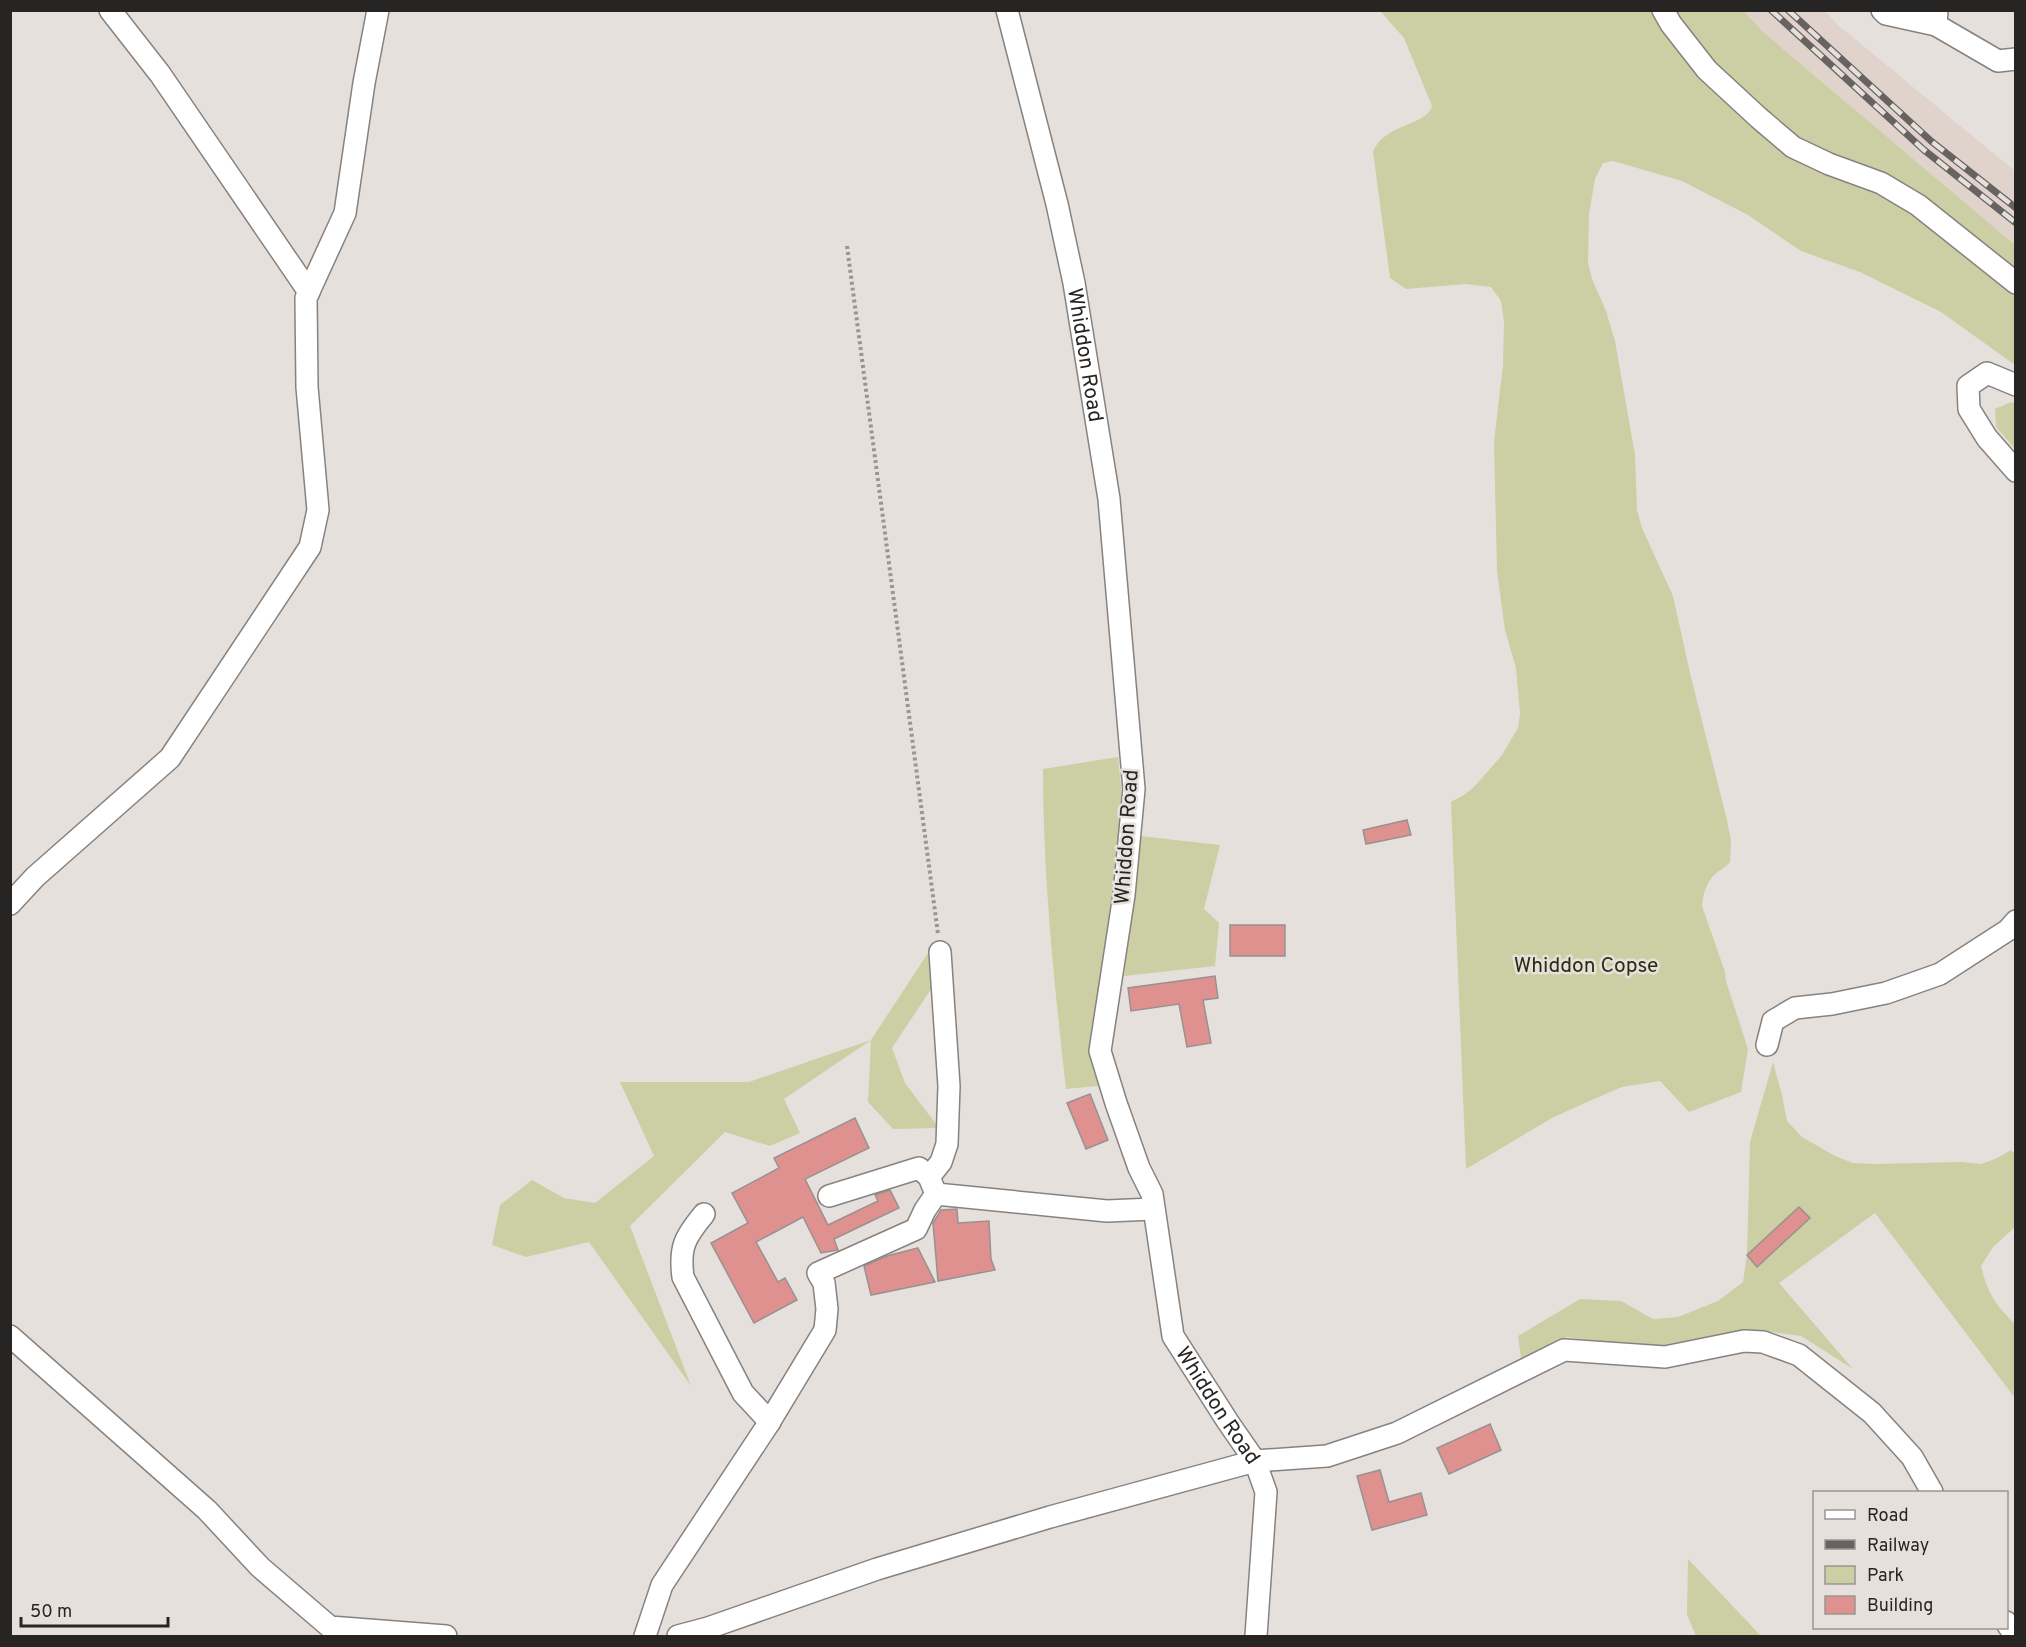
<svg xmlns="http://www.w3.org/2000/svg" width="2026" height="1647" font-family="Overpass,sans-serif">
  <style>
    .built { fill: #e0d3cc }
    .green { fill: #cbcfa3 }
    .building { fill: #df918f; stroke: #989191; stroke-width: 1.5 }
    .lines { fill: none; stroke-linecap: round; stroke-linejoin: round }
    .minor-casing { stroke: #87827f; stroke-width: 24 }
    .path { stroke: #999592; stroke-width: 4; stroke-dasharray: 3 3; stroke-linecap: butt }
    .minor { stroke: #fff; stroke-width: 21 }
    .rail-casing { stroke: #666360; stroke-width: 7 }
    .rail { stroke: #e6e0dd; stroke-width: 4.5; stroke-dasharray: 14; stroke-linecap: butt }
    .labels { text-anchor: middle; stroke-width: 5; stroke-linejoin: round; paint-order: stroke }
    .street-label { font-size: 21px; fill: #272523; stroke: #e6e0dd }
    .park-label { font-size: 21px; fill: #2b2d0d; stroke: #e6e0dd }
  </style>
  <rect width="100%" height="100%" fill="#e6e0dd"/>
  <!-- built -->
  <path class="built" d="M1744,11H1825L1838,25L2015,171V245L1763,32Z"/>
  <!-- green -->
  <g class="green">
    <path d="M1380,11H1744L1763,32L2015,245V365L1941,312L1860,272L1801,251L1748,215L1682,181L1613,161L1603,163L1595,179L1589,214L1588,263L1592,279L1606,311L1615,341L1635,455L1637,510L1642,528L1673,596L1690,673L1727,820L1731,841L1730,862C1726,867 1720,870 1715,874C1706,883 1703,894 1702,906L1725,972L1726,981L1748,1049L1741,1092L1689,1112L1660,1081L1622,1087L1587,1102L1552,1118L1466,1169L1451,802L1464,795L1475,786L1502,755L1518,728L1520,714L1516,668L1505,630L1497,571L1494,442L1503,365L1504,322L1501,301L1491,287L1466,284L1406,289L1390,278L1373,152C1384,123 1427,126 1432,106L1404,38Z"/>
    <path d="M2015,402H2016L2015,449L1996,427L1995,409L2009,403Z"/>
    <path d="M1118,757L1124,817L1096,1051L1098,1086L1066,1089C1054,982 1043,877 1043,769Z"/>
    <path d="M1140,836L1220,845L1204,909L1219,923L1215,966L1124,976Z"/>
    <path d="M928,953L933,986L892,1048L905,1083L939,1128L893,1129L868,1102L871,1040L784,1099L800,1133L770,1146L725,1132L630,1226L691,1386L589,1242L526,1257L492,1245L500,1205L532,1180L564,1198L595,1203L654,1156L620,1082H749L871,1040Z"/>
    <path d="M1773,1062L1782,1095L1787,1121L1802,1137L1835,1156L1853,1163L1874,1164L1962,1162L1981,1164L1995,1159L2011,1150L2015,1154V1227L1993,1247L1981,1266C1988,1294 1995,1304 2015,1324V1398L1875,1213L1779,1283L1853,1369L1801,1336L1771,1332L1742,1333L1652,1349L1567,1337L1521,1358L1518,1336L1580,1299L1621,1301L1653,1319L1678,1317L1718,1301L1743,1282L1747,1255L1750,1142Z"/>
    <path d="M1688,1559L1761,1636H1696L1687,1615Z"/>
  </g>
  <!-- building -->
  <g class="building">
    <path d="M1407,820L1411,835L1366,844L1363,830Z"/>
    <rect x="1230" y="925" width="55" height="31"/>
    <path d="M1215,976L1218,998L1203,1000L1211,1043L1187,1047L1179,1004L1131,1011L1128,988Z"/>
    <path d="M1090,1094L1108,1140L1086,1149L1067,1103Z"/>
    <path d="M855,1118L869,1148L805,1179L828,1225L878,1201L875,1195L890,1190L899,1208L834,1239L838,1250L821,1253L803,1217L756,1242L778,1282L785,1278L797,1300L754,1323L711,1243L748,1223L732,1193L779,1168L774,1158Z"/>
    <path d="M1799,1207L1810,1218L1757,1267L1747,1255Z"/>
    <path d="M957,1209L958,1223L989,1221L991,1259L995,1270L938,1281L933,1223L941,1210Z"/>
    <path d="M918,1248L935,1282L871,1295L864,1266L887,1256Z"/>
    <path d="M1490,1424L1501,1450L1449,1474L1437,1448Z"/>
    <path d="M1380,1470L1389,1502L1421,1493L1427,1515L1372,1530L1357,1476Z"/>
  </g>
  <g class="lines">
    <!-- minor casing -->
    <g class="minor-casing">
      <g id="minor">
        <path d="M110,10L160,74L309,292"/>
        <path id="s1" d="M1007,10L1057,204L1074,283L1109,499L1134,789L1124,895L1100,1051L1116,1103L1139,1168L1152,1194L1173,1336L1228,1422L1255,1461L1266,1492L1256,1636"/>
        <path d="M1663,10L1671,24L1707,70L1759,118L1793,147L1829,164L1881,183L1918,205L2016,283"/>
        <path d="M1882,10L1886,14L1936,25"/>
        <path d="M1937,10L1936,25L1998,61L2016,59"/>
        <path d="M2016,385L1987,373L1968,386L1969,409L1987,438L2016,471"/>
        <path d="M10,904L35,877L170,758L310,547L318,510L307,387L306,298L345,213L364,83L378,10"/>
        <path d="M1767,1045L1773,1021L1795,1008L1832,1004L1886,993L1940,974L2008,930L2016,921"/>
        <path d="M929,1177L941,1162L947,1144L949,1086L940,952"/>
        <path d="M829,1196L919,1168L929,1177L936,1194L1107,1211L1153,1209"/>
        <path d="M704,1214C685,1237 679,1247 683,1277L743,1393L770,1422"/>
        <path d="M10,1336L207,1510L260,1567L330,1627L446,1636"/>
        <path d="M2006,1622L2015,1636"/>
        <path d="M645,1636L662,1585L767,1426L825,1330L827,1309L824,1283L818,1273L916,1229L925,1210L936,1194"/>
        <path d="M678,1636L708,1628L877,1569L1050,1517L1255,1461L1327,1456L1397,1433L1564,1350L1665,1357L1744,1341L1763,1342L1799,1355L1872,1413L1912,1457L1932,1492"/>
      </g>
    </g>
    <!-- path -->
    <path class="path" d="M847,246L938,934"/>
    <!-- minor -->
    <use href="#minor" class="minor"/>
    <!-- rail casing -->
    <g class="rail-casing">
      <g id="rail">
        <path d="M1771,10L1924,150L2016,223"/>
        <path d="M1788,10L1931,141L2016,208"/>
      </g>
    </g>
    <!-- rail -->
    <use href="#rail" class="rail"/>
  </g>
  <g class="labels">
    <!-- street labels -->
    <g class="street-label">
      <text dy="7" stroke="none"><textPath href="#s1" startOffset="354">Whiddon Road</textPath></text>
      <text transform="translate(1126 837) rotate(-86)" y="7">Whiddon Road</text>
      <text dy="7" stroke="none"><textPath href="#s1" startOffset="1434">Whiddon Road</textPath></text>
    </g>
    <!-- park labels -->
    <g class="park-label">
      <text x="1586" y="972">Whiddon Copse</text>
    </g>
  </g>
  <!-- border -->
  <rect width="2026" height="1647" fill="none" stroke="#272523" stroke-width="24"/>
  <!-- legend -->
  <rect x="1813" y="1491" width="195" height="138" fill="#e6e0dd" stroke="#9a9593" stroke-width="1.5"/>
  <rect x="1825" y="1510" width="30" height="9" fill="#ffffff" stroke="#9a9593" stroke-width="1.5"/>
  <text x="1867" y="1521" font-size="18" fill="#272523">Road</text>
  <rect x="1825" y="1540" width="30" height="9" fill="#666360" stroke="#9a9593" stroke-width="1.5"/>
  <text x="1867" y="1551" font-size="18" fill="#272523">Railway</text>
  <rect x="1825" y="1566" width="30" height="18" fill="#cbcfa3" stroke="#9a9593" stroke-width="1.5"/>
  <text x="1867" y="1581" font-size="18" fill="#272523">Park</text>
  <rect x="1825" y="1596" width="30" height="18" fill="#df918f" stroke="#9a9593" stroke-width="1.5"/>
  <text x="1867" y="1611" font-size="18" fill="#272523">Building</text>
  <!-- scale -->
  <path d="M21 1617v9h147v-9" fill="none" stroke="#272523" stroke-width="3"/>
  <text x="30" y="1617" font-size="18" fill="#272523" stroke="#e6e0dd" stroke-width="4.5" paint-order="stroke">50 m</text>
</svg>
